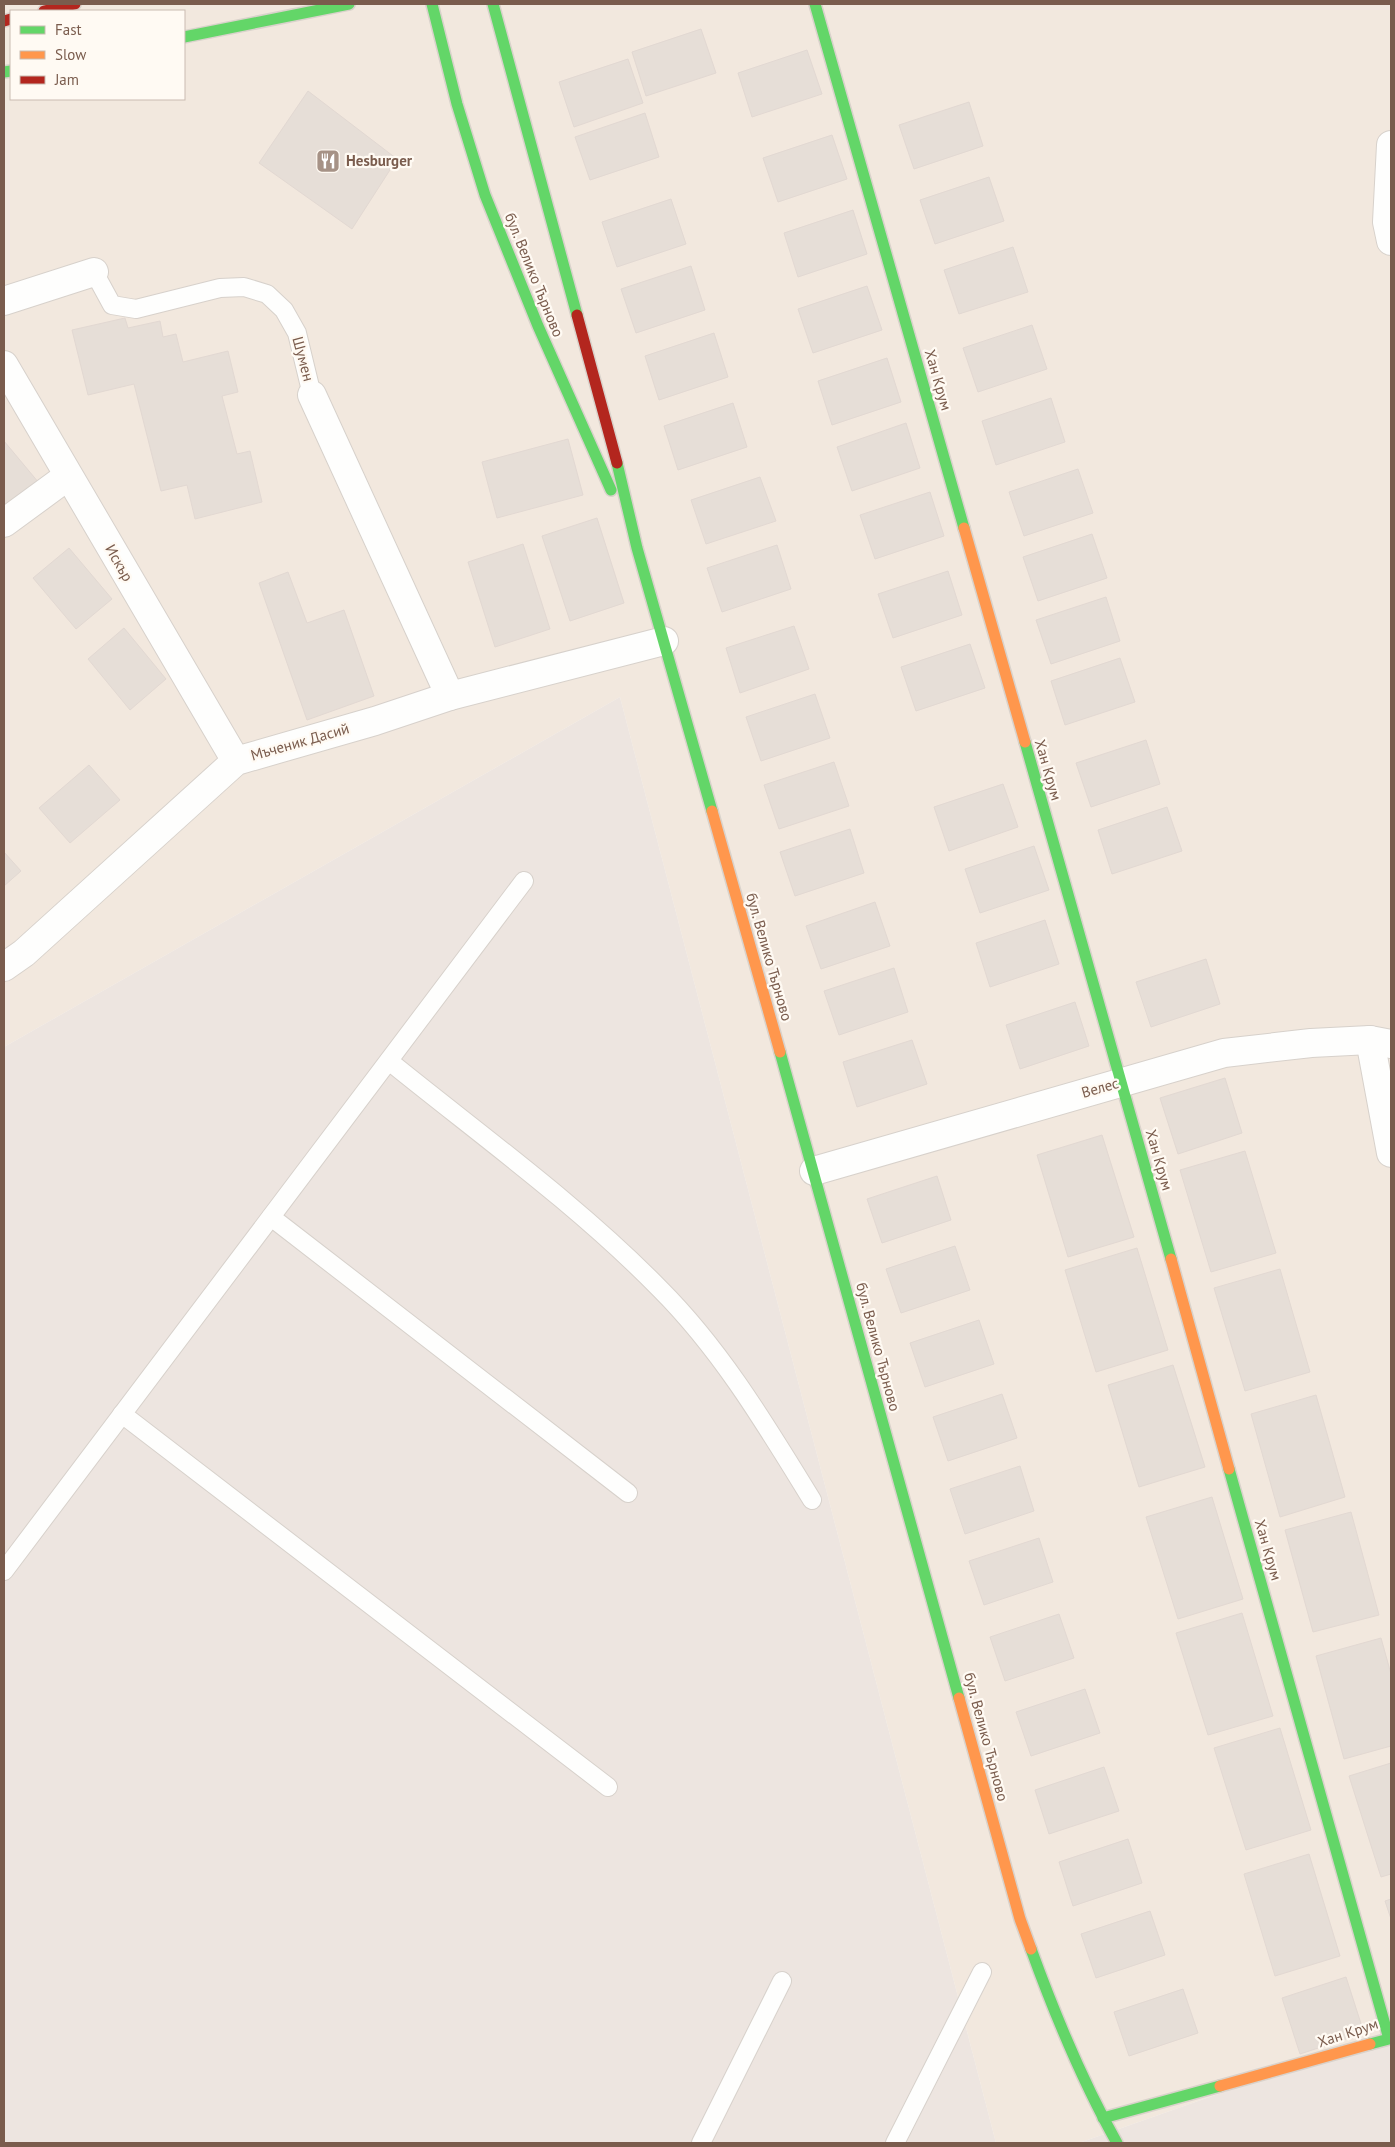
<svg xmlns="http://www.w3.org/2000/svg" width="1395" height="2147" font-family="'PT Sans',sans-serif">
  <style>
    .residential { fill: #f2e8de; fill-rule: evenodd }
    .industrial { fill: #ede5e0 }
    .building { fill: #e6ded7; stroke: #e2d8d2 }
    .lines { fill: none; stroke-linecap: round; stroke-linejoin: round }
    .lane-casing { stroke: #d7d1cb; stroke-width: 20 }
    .street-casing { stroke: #d7d1cb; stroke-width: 30 }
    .fast-casing { stroke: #d9d2cb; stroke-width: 14 }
    .slow-casing { stroke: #d9d2cb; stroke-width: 14 }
    .jam-casing { stroke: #d9d2cb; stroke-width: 14 }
    .lane { stroke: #fefefd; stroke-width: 18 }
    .street { stroke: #fefefd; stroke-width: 28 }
    .fast { stroke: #63d668; stroke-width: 11 }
    .slow { stroke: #ff974d; stroke-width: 11 }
    .jam { stroke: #b3261e; stroke-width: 11 }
    .labels { text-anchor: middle; stroke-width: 4.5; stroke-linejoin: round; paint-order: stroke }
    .poi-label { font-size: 15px; font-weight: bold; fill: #7a5c4d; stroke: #fffaf3; text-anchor: start }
    .street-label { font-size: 15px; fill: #7a5c4d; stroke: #fffaf3 }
  </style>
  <rect width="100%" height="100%" fill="#f9f5f0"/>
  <!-- residential -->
  <path class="residential" d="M4,4H1391V2033L1079,2143H996L620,697L4,1047ZM11,11H184V99H11Z"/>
  <!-- industrial -->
  <g class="industrial">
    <path d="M620,697L996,2143H4V1047Z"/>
    <path d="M1391,2033V2143H1079Z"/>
  </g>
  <!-- building -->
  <g class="building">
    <path d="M701,29L716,73L646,96L632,52Z"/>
    <path d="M807,50L822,94L752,117L738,73Z"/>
    <path d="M628,59L643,103L574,127L559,82Z"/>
    <path d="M308,91L397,159L352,229L259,163Z"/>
    <path d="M969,102L983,146L914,169L899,125Z"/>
    <path d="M645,113L659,157L590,180L575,137Z"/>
    <path d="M832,135L847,179L778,202L763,158Z"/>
    <path d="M989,177L1004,221L935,244L920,200Z"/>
    <path d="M671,199L686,244L617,267L602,222Z"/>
    <path d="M853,210L867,254L798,277L784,233Z"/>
    <path d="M1013,247L1028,292L959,314L944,270Z"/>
    <path d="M691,266L705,310L636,333L621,289Z"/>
    <path d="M867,286L882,330L813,353L798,309Z"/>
    <path d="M125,318L128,328L160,321L163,337L176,334L183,362L228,351L238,392L222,396L237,454L250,451L262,502L195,519L187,485L161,491L134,384L88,395L72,330Z"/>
    <path d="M1032,325L1047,369L978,392L963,348Z"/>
    <path d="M714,333L728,377L659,400L645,356Z"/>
    <path d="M887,358L901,402L832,425L818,381Z"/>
    <path d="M1051,398L1065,442L996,465L982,421Z"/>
    <path d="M733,403L747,447L678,470L664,426Z"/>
    <path d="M906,423L920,468L852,491L837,447Z"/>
    <path d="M568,439L583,495L497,518L482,462Z"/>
    <path d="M4,441L39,483L4,512Z"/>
    <path d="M1078,469L1093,513L1024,536L1009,492Z"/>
    <path d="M760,477L776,521L706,544L691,500Z"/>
    <path d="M930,492L944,536L875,559L860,515Z"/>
    <path d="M597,518L624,603L570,621L542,536Z"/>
    <path d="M1092,534L1107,578L1038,601L1023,557Z"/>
    <path d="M523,544L550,629L495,647L468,562Z"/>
    <path d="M777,545L791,589L722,612L707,568Z"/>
    <path d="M69,548L112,599L76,629L33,578Z"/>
    <path d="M948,571L962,615L893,638L878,594Z"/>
    <path d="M288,572L307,623L344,610L374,696L307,720L259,583Z"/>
    <path d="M1106,597L1120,641L1051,664L1036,620Z"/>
    <path d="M794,626L809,669L740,693L726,648Z"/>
    <path d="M124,628L166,679L130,710L88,659Z"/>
    <path d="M970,644L985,688L916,711L901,667Z"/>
    <path d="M1120,658L1135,702L1065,725L1051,681Z"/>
    <path d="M815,694L830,738L761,761L746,717Z"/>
    <path d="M1146,740L1160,784L1091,807L1076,763Z"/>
    <path d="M834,762L849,806L779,829L764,785Z"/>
    <path d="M89,765L120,800L70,843L39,808Z"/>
    <path d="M1003,784L1018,827L949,851L934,807Z"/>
    <path d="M1167,807L1182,851L1112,874L1098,830Z"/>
    <path d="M850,829L864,873L795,896L780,852Z"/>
    <path d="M1034,846L1049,890L980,913L965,869Z"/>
    <path d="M4,852L21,871L4,886Z"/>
    <path d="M875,902L890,946L821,969L806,926Z"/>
    <path d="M1045,920L1059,964L990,987L976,943Z"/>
    <path d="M1206,959L1220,1004L1151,1027L1136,982Z"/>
    <path d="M894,968L908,1012L839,1035L824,991Z"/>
    <path d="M1075,1002L1089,1046L1020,1069L1006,1025Z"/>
    <path d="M912,1040L927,1084L857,1107L843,1062Z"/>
    <path d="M1225,1078L1242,1133L1178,1154L1160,1098Z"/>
    <path d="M1102,1135L1134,1237L1068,1257L1037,1155Z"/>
    <path d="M1245,1151L1276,1253L1211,1272L1180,1170Z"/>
    <path d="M937,1176L951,1220L882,1243L867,1199Z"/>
    <path d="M955,1246L970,1290L901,1313L886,1269Z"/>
    <path d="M1137,1248L1168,1350L1096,1372L1065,1270Z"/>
    <path d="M1280,1269L1310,1372L1245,1391L1214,1288Z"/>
    <path d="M979,1320L994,1364L925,1387L910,1343Z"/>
    <path d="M1173,1365L1205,1467L1139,1487L1108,1385Z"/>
    <path d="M1002,1394L1017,1438L948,1461L933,1417Z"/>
    <path d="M1316,1395L1345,1497L1280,1517L1251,1414Z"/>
    <path d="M1020,1466L1034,1511L965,1534L950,1489Z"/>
    <path d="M1212,1497L1243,1599L1178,1619L1146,1517Z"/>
    <path d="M1351,1512L1379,1615L1313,1632L1285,1530Z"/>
    <path d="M1039,1538L1053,1582L984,1605L969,1561Z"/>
    <path d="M1242,1613L1273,1716L1208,1735L1176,1633Z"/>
    <path d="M1059,1614L1074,1658L1005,1681L990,1637Z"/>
    <path d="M1381,1638L1391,1674V1746L1344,1759L1316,1656Z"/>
    <path d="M1085,1689L1100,1733L1031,1756L1016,1712Z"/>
    <path d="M1280,1728L1311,1830L1246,1850L1214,1748Z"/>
    <path d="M1391,1763V1874L1381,1877L1349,1776Z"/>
    <path d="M1104,1767L1119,1811L1049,1834L1035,1790Z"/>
    <path d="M1128,1839L1142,1883L1073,1906L1059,1862Z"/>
    <path d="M1309,1854L1340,1956L1275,1976L1244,1874Z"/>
    <path d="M1391,1899V1919L1385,1901Z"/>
    <path d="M1150,1911L1165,1955L1096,1978L1081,1934Z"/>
    <path d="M1346,1977L1364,2033L1300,2054L1282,1998Z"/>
    <path d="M1183,1989L1198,2033L1129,2056L1114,2012Z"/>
  </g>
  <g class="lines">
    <!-- lane casing -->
    <g class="lane-casing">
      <g id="lane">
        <path d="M94,272L112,305L136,309L220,288L244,287L267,294L284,310L297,333L312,395"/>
        <path d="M389,1061C479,1134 579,1206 660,1289C722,1351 767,1427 812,1500"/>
        <path d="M271,1217L628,1493"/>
        <path d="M122,1414L608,1787"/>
        <path d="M4,1571L524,881"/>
        <path d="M701,2143L782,1981"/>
        <path d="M895,2143L982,1972"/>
      </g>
    </g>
    <!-- street casing -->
    <g class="street-casing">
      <g id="street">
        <path d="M1391,145L1387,222L1391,241"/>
        <path d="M4,301L94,272"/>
        <path d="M4,365L236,761"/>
        <path d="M312,395L450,696"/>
        <path d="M4,523L68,476"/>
        <path d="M4,967L24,953L236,761L375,721L450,696L664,641"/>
        <path d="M1370,1040L1391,1153"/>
        <path d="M814,1171L1224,1053L1311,1043L1370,1040L1391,1044"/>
      </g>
    </g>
    <!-- fast casing -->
    <g class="fast-casing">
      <g id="fast">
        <path d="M432,4L457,104L485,195L538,326L611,490"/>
        <path d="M493,4L577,315"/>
        <path d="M815,4L964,528"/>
        <path d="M184,37L349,4"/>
        <path d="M4,72L11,71"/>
        <path d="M617,463L637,548L712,811"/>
        <path d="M1025,742L1171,1259"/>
        <path d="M780,1052L959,1698"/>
        <path d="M1229,1469L1389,2039L1370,2044"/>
        <path d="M1031,1949C1055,2015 1082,2081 1117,2143"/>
        <path d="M1103,2118L1220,2086"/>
      </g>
    </g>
    <!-- slow casing -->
    <g class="slow-casing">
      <g id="slow">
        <path d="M964,528L1025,742"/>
        <path d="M712,811L780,1052"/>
        <path d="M1171,1259L1229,1469"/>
        <path d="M959,1698L1020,1919L1031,1949"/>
        <path d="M1220,2086L1370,2044"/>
      </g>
    </g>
    <!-- jam casing -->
    <g class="jam-casing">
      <g id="jam">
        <path d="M44,11L75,4"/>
        <path d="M4,21L11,19"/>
        <path d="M577,315L617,463"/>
      </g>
    </g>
    <!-- lane -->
    <use href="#lane" class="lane"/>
    <!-- street -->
    <use href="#street" class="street"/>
    <!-- fast -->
    <use href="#fast" class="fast"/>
    <!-- slow -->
    <use href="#slow" class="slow"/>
    <!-- jam -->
    <use href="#jam" class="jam"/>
  </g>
  <!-- icons -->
  <defs>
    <g id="restaurant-square" transform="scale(1.25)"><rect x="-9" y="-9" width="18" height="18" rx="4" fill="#a69286" stroke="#fffaf3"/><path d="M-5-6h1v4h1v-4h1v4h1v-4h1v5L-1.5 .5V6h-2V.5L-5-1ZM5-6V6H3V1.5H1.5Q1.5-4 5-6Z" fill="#fff"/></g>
  </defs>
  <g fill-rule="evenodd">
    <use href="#restaurant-square" x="328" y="161"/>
  </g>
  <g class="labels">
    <!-- poi labels -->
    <g class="poi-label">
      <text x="346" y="166">Hesburger</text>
    </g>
    <!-- street labels -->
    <g class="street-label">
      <text transform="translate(534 275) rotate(68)" y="5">бул. Велико Търново</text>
      <text transform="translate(303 359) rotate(75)" y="5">Шумен</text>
      <text transform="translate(938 380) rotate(74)" y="5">Хан Крум</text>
      <text transform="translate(119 563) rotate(60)" y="5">Искър</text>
      <text transform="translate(300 742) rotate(-16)" y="5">Мъченик Дасий</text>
      <text transform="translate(1048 770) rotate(74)" y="5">Хан Крум</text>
      <text transform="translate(769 957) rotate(74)" y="5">бул. Велико Търново</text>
      <text transform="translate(1100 1088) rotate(-16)" y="5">Велес</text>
      <text transform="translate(1159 1160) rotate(74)" y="5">Хан Крум</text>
      <text transform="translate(878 1347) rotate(75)" y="5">бул. Велико Търново</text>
      <text transform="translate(1268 1550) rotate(74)" y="5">Хан Крум</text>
      <text transform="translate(986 1737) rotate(75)" y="5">бул. Велико Търново</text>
      <text transform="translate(1348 2033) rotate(-18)" y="5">Хан Крум</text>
    </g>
  </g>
  <!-- border -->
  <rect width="1395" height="2147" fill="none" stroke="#7a5c4d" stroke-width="10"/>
  <!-- legend -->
  <rect x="10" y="10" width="175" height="90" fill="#fffaf3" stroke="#cabbb1"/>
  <rect x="20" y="26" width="25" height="8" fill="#63d668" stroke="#cabbb1"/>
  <text x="55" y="35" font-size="15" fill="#7a5c4d">Fast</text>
  <rect x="20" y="51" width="25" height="8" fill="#ff974d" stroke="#cabbb1"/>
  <text x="55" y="60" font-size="15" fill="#7a5c4d">Slow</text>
  <rect x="20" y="76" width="25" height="8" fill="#b3261e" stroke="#cabbb1"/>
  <text x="55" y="85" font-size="15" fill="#7a5c4d">Jam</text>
</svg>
